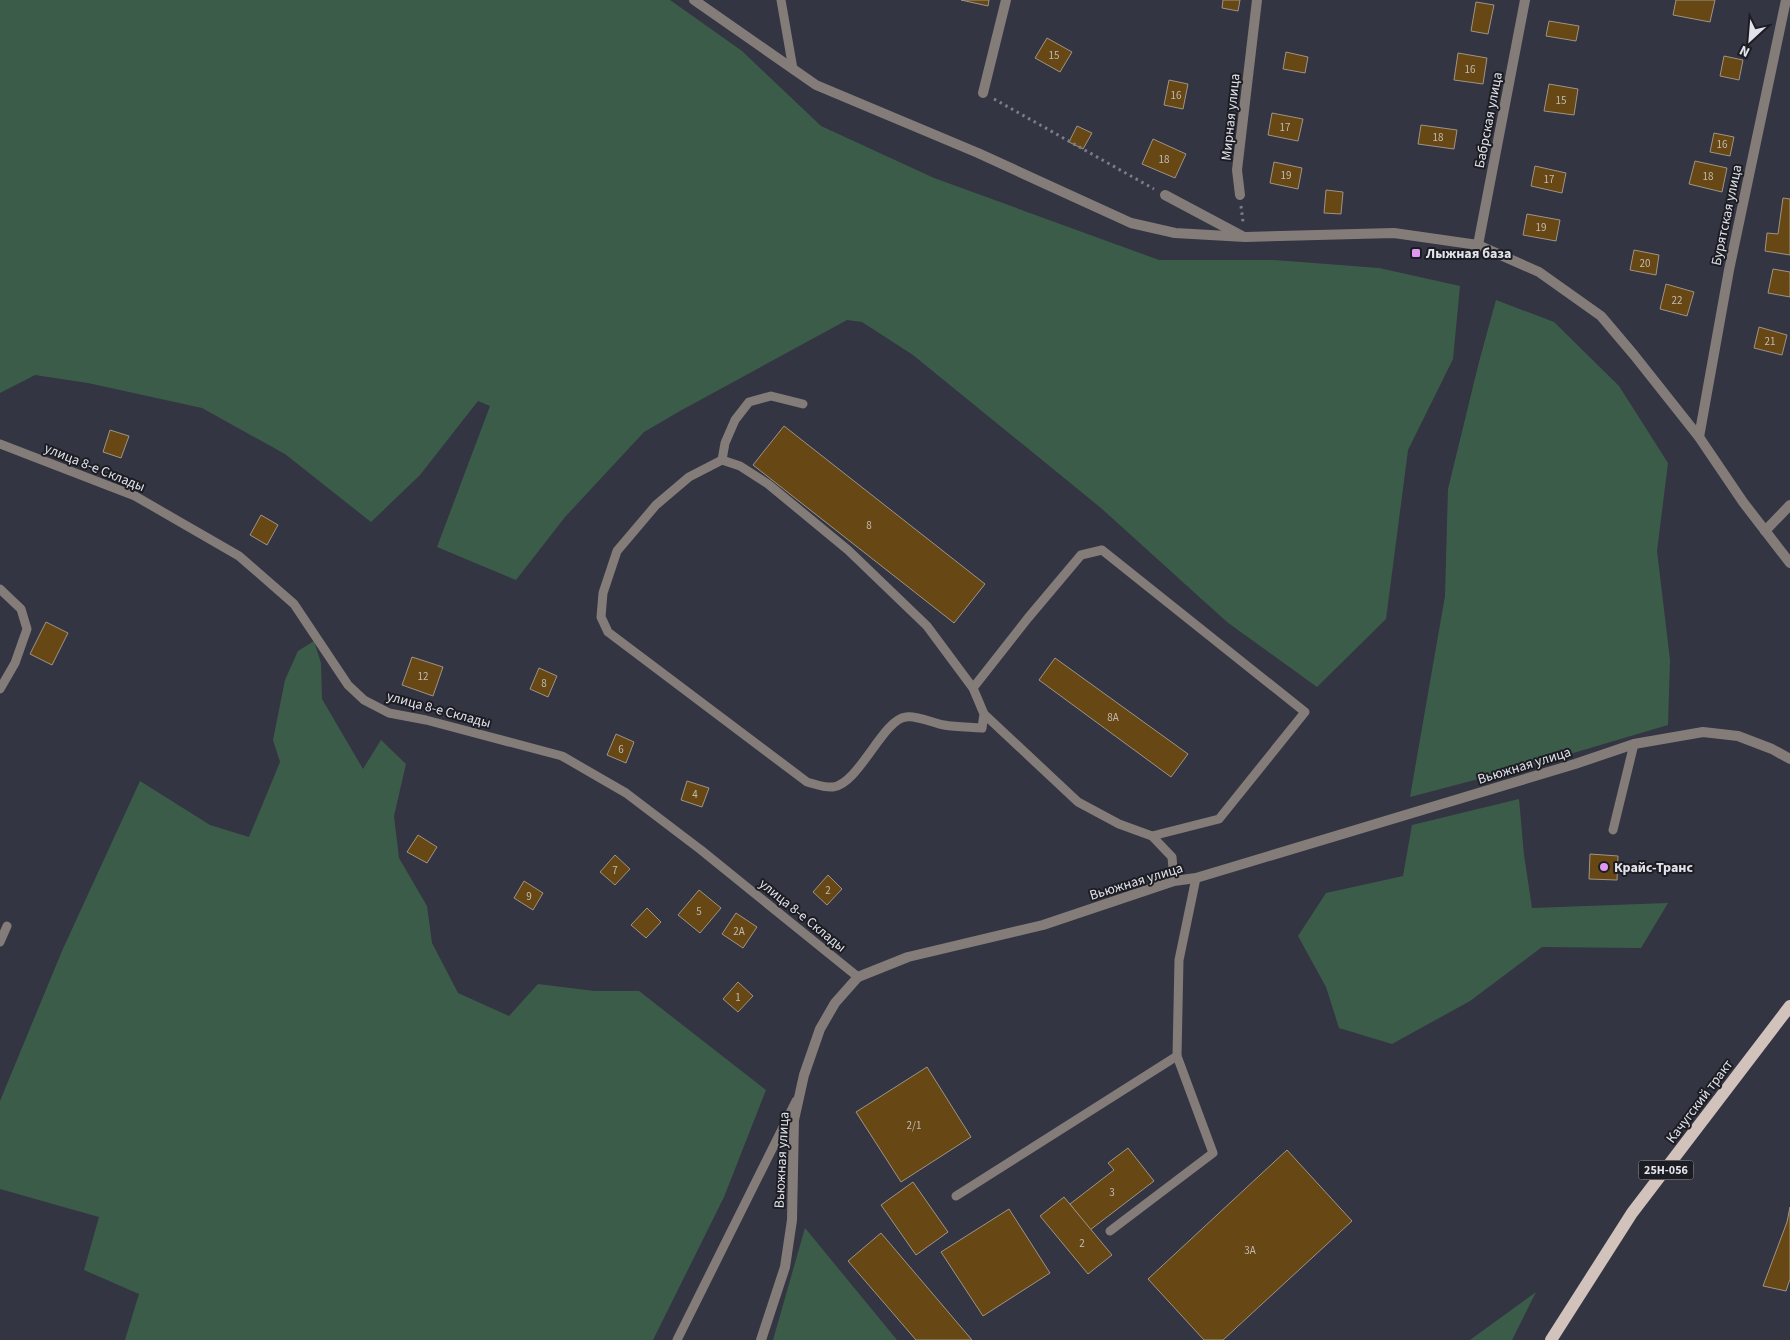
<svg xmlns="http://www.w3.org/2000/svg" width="1790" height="1340" font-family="'Source Sans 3',sans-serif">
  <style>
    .green { fill: #3c5c4a }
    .building { fill: #674714; stroke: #9e9486 }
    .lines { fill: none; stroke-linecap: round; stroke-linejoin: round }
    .path { stroke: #7c7d89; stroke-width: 3; stroke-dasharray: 2.5 4; stroke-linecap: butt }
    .lane { stroke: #847c79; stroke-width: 9 }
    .street { stroke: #847c79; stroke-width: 10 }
    .primary { stroke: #d1c2bb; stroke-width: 12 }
    .poi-dot { fill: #df98f1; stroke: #1c1d23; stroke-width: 2 }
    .labels { text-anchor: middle; stroke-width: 4; stroke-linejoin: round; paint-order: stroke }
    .number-label { font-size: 11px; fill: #c2bbb5 }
    .shield { fill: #1c1d23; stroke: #a6a7af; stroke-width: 1 }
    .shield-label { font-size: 12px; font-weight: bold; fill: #e1e2eb }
    .street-label { font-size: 14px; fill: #e1e2eb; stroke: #1c1d23 }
    .poi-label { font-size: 14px; font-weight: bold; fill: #e1e2eb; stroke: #1c1d23; text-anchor: start }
  </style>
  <rect width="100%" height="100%" fill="#343542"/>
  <!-- green -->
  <g class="green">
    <path d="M0,0H670L742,51L821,126L934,178L1159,260H1274L1379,268L1460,286L1453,359L1408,450L1386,619L1317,687L1227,622L1101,508L913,355L862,322L847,320L680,411L644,432L565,517L516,580L437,547L490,406L478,401L420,475L371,522L285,454L202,408L88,383L35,375L0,393Z"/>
    <path d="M1496,300L1554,322L1619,386L1668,463L1657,551L1670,660L1668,725L1536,764L1410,797L1445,596L1448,489L1479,362Z"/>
    <path d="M314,641L321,663L322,699L363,769L381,740L406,764L394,816L399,858L427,906L432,943L458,993L509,1016L538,984L594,991H639L766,1090L724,1197L653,1340H125L139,1294L84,1270L99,1217L0,1189V1101L62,951L140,781L210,825L249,837L280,762L273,740L285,680L298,651Z"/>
    <path d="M1519,799L1524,855L1532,908L1668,903L1641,948L1542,947L1470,1001L1392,1044L1339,1028L1326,987L1298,936L1326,893L1403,876L1412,825Z"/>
    <path d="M805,1228L897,1340H773Z"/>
    <path d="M1536,1292L1512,1340H1470Z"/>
  </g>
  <!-- building -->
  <g class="building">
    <path d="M961,0H989L988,6Z"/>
    <path d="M1223,0H1240L1238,11L1222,8Z"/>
    <path d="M1676,0H1715L1710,22L1673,15Z"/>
    <path d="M1476,2L1494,5L1488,34L1471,31Z"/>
    <path d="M1549,21L1579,26L1576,41L1546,36Z"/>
    <path d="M1047,38L1072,52L1060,72L1035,58Z"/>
    <path d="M1286,52L1308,57L1305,73L1283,69Z"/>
    <path d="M1458,53L1487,58L1483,84L1454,80Z"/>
    <path d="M1724,56L1743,60L1739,80L1720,76Z"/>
    <path d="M1169,80L1188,84L1183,109L1164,105Z"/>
    <path d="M1549,84L1578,89L1574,115L1544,111Z"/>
    <path d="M1272,113L1303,119L1298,141L1268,135Z"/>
    <path d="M1421,125L1457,130L1454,149L1418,144Z"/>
    <path d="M1077,126L1092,133L1083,149L1069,142Z"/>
    <path d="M1714,133L1734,137L1730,156L1710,152Z"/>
    <path d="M1153,139L1186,154L1175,178L1142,164Z"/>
    <path d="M1695,161L1727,168L1722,192L1689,184Z"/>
    <path d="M1274,162L1302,168L1298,189L1270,183Z"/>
    <path d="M1535,166L1566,173L1562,193L1531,186Z"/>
    <path d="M1326,190L1343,192L1341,214L1324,213Z"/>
    <path d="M1783,198L1790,199V255L1765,251L1767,233L1778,234Z"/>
    <path d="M1527,214L1560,220L1556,241L1523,235Z"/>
    <path d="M1634,250L1659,255L1656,275L1630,270Z"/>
    <path d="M1773,269L1790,272V297L1768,293Z"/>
    <path d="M1666,284L1694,292L1687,316L1660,309Z"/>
    <path d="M1759,327L1787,335L1782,355L1754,348Z"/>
    <path d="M784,426L985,584L954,623L753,465Z"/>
    <path d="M110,430L129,436L121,458L103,452Z"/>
    <path d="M261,515L278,525L267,545L250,535Z"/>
    <path d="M46,622L68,633L52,665L30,654Z"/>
    <path d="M412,657L443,667L433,696L402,685Z"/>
    <path d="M1055,658L1188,754L1171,777L1039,680Z"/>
    <path d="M539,668L557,676L548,697L530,689Z"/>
    <path d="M616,734L634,742L626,763L607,755Z"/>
    <path d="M687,781L709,788L702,807L681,800Z"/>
    <path d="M418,835L437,847L427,863L407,852Z"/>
    <path d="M1590,854L1618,856L1617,880L1589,879Z"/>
    <path d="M615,855L630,869L615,885L600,872Z"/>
    <path d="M828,875L842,889L827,905L813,892Z"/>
    <path d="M524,881L543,893L533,910L514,898Z"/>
    <path d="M699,890L721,908L700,933L678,915Z"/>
    <path d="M647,908L661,922L646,938L631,925Z"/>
    <path d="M736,913L757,927L743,948L722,934Z"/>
    <path d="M738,982L753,996L738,1012L723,999Z"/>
    <path d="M927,1067L971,1137L901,1182L856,1112Z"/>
    <path d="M1128,1148L1154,1181L1090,1230L1070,1204L1114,1170L1108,1163Z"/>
    <path d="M1287,1150L1352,1221L1223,1340H1204L1148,1279Z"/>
    <path d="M913,1182L948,1232L916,1255L881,1205Z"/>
    <path d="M1064,1197L1112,1255L1088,1274L1040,1216Z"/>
    <path d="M1790,1207V1279L1786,1291L1763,1286L1787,1222Z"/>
    <path d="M1009,1209L1050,1273L983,1316L941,1252Z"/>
    <path d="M881,1233L972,1340H916L848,1261Z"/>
  </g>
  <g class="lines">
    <!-- path -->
    <g class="path">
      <path d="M994,99L1154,189"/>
      <path d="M1241,206L1243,222"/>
    </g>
    <!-- lane -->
    <g class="lane">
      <path d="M781,0L793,69"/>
      <path d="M0,444L135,496L239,556L294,604L348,685L364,700L389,713L426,720L562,756L626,793L701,850L858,977"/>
      <path d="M722,460L725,443L735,420L749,402L771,396L803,404"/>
      <path d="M0,589L21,609L27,629L15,663L0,689"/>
      <path d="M973,688L1028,618L1081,555L1102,550L1305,712L1219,819L1152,836L1172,857L1174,881"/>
      <path d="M984,714L982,728C969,727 956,727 944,725C933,723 916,715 906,717C883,719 859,784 833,787C825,788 815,784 807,782L608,632L601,617L603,593L617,551L656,505L689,477L722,460L740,466L768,484L848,550L927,626L973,688L984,714L1078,802L1119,824L1152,836"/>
      <path d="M1613,830L1634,744"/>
      <path d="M0,942L7,926"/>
      <path d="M956,1196L1177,1056L1179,960L1196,878"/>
      <path d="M1110,1231L1213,1153L1177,1056"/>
      <path d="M677,1340L796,1101"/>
    </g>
    <!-- street -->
    <g class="street">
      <path d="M694,0L816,85L978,153L1131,223L1175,233L1245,237L1394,233L1478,245L1539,272L1601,316L1634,355L1699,437L1743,502L1790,563"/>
      <path d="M983,93L1006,0"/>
      <path d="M1165,195L1242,236"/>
      <path d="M1240,195L1237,170L1257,0"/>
      <path d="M1478,245L1525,0"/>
      <path d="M1699,437L1729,270L1786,0"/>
      <path d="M1765,531L1790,505"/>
      <path d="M761,1340L785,1267L792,1220L794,1120L804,1075L820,1029L835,1003L858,977L908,957L1043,925L1174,881L1196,878L1575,764L1634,744L1703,732L1738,736L1772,749L1790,759"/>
    </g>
    <!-- primary -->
    <path class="primary" d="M1551,1340L1632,1213L1790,1006"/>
  </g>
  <!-- markers -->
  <g class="poi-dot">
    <rect x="1411" y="248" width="10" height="10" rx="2.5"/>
    <circle cx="1604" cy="867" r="5"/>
  </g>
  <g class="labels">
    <!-- number labels -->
    <g class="number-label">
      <text x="1054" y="59">15</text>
      <text x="1470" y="73">16</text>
      <text x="1176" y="99">16</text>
      <text x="1561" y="104">15</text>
      <text x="1285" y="131">17</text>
      <text x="1438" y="141">18</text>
      <text x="1722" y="148">16</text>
      <text x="1164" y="163">18</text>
      <text x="1286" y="179">19</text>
      <text x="1708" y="180">18</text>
      <text x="1549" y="183">17</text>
      <text x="1541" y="231">19</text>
      <text x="1645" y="267">20</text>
      <text x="1677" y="304">22</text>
      <text x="1770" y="345">21</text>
      <text x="869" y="529">8</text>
      <text x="423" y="680">12</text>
      <text x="544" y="687">8</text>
      <text x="1113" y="721">8А</text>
      <text x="621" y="753">6</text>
      <text x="695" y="798">4</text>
      <text x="615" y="874">7</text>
      <text x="828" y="894">2</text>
      <text x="529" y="900">9</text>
      <text x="699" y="915">5</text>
      <text x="739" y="935">2А</text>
      <text x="738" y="1001">1</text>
      <text x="914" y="1129">2/1</text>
      <text x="1112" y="1196">3</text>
      <text x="1082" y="1247">2</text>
      <text x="1250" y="1254">3А</text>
    </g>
    <!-- shield labels -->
    <rect class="shield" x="1638.5" y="1160.5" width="55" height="19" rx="4"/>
    <g class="shield-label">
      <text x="1666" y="1174">25Н-056</text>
    </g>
    <!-- street labels -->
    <g class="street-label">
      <text transform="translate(1230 117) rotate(-84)" y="5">Мирная улица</text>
      <text transform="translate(1488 120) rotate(-79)" y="5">Бабрская улица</text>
      <text transform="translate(1726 215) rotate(-78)" y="5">Бурятская улица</text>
      <text transform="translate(95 467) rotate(22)" y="5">улица 8-е Склады</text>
      <text transform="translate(439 709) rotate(15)" y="5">улица 8-е Склады</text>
      <text transform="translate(1524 765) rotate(-17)" y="5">Вьюжная улица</text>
      <text transform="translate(1136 881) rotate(-17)" y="5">Вьюжная улица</text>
      <text transform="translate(803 915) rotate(39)" y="5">улица 8-е Склады</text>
      <text transform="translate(1699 1101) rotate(-53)" y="5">Качугский тракт</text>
      <text transform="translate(781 1160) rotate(-87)" y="5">Вьюжная улица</text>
    </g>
    <!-- poi labels -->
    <g class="poi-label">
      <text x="1426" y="258">Лыжная база</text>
      <text x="1614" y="872">Крайс-Транс</text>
    </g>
  </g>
  <!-- north arrow -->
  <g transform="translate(1750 40) rotate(206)" stroke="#1c1d23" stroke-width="4" paint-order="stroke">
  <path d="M0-4L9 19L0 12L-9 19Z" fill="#e1e2eb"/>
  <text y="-8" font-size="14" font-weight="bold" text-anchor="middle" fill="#e1e2eb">N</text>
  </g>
</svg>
